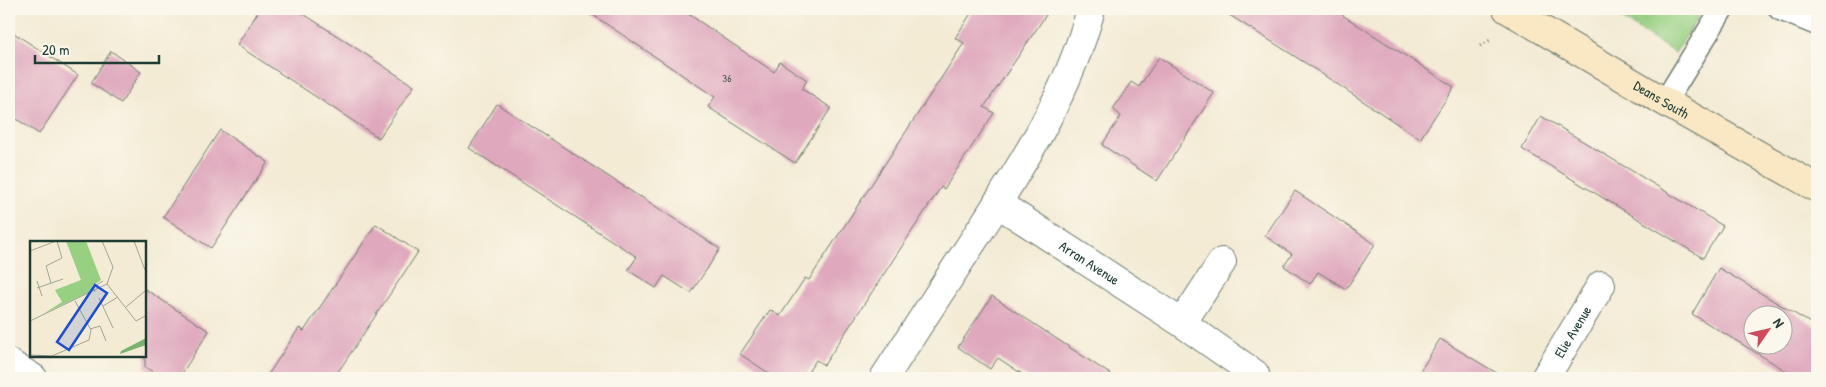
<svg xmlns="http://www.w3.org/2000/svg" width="1826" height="387" font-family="'Patrick Hand',sans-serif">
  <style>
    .green { fill: #98d082; stroke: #5c865b }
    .building { fill: #dfa8bd; fill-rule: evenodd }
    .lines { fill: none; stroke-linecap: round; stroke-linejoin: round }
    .lane-casing { stroke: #697a6c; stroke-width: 25 }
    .street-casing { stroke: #697a6c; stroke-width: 30 }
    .secondary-casing { stroke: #697a6c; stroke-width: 30 }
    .path { stroke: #697a6c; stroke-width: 3; stroke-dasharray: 1 4; stroke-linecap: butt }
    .lane { stroke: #fff; stroke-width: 22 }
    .street { stroke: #fff; stroke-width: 28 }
    .secondary { stroke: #fae7c3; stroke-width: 28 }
    .labels { text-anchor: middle; stroke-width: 4; stroke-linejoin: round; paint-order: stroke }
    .number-label { font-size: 11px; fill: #4f5856 }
    .street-label { font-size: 14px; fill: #1f3d34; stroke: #fbf7ec }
    .inset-road { fill: none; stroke: #9ea594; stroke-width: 1 }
    .view { fill: #1d4ed8; fill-opacity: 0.15; stroke: #1d4ed8; stroke-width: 2.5 }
    .inset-edge { fill: none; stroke: #1f3d34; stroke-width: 2.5 }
  </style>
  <rect width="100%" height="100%" fill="#fbf7ec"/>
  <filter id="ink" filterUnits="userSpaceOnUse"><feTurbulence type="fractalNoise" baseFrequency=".02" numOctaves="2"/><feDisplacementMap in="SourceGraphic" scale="10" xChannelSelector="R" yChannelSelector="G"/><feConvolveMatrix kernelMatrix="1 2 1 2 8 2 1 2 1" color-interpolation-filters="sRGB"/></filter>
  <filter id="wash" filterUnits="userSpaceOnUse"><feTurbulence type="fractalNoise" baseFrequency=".0096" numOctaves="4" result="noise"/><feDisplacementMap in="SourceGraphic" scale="20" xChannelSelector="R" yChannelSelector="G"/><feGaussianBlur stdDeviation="1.12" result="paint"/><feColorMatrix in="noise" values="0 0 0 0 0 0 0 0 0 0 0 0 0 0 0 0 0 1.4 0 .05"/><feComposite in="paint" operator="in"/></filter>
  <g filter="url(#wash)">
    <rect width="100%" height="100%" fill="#f3ebd4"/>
    <!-- green -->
    <path class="green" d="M1607,9H1703L1675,53Z"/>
    <g id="blocks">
      <!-- building -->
      <g class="building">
        <path d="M260,9H296L414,86L379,138L237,45Z"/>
        <path d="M584,9H681L774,72L780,62L807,80L802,89L831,108L795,163L708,107L715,97Z"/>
        <path d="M974,9H1050L984,107L994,113L944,189L941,187L824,365L816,360L804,378H776L740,354L770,310L780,316L805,278L809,280L964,43L955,38Z"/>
        <path d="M1220,9H1333L1454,87L1420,139L1307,64Z"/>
        <path d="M9,30L78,75L39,134L9,114Z"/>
        <path d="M111,51L141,72L121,103L91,83Z"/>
        <path d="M1159,57L1214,93L1157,181L1102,145L1121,116L1113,109L1131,82L1139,87Z"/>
        <path d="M497,104L640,197V196L720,249L691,293L664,276L656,288L628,270L637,257L469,148Z"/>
        <path d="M1541,116L1723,226L1703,258L1522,149Z"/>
        <path d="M220,130L268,162L211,248L163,217Z"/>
        <path d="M1295,191L1375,244L1346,289L1318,272L1310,284L1284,266L1292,254L1265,236Z"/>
        <path d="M376,224L418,252L334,378H266L299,328L304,331Z"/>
        <path d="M1719,268L1817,327V378H1798L1692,314ZM1754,314H1784V344H1754Z"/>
        <path d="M145,289L209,331L179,378H162L145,367Z"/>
        <path d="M992,296L1019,314L1116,378H1028L998,358L990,369L958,347Z"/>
        <path d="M1440,339L1505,378H1416Z"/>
      </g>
    </g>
  </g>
  <g filter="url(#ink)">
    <use href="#blocks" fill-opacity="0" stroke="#697a6c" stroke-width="1"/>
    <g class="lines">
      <!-- lane casing -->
      <g class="lane-casing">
        <g id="lane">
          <path d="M1780,9L1817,24"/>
          <path d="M1665,102L1722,9"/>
        </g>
      </g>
      <!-- street casing -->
      <g class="street-casing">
        <g id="street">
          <path id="s1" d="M997,203L1182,323L1255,374"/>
          <path d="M1182,323L1222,262"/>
          <path d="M9,363L33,378"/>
          <path d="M884,378C915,330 946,283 977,235C1023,164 1069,92 1091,9"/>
          <path id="s2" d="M1545,378L1601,285"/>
        </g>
      </g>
      <!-- secondary casing -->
      <g class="secondary-casing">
        <g id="secondary">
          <path id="s3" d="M1507,9L1665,102L1817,188"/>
        </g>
      </g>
      <!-- path -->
      <path class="path" d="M1480,46L1490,40"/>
      <!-- lane -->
      <use href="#lane" class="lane"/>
      <!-- street -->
      <use href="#street" class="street"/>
      <!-- secondary -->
      <use href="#secondary" class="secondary"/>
    </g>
  </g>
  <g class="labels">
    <!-- number labels -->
    <g class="number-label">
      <text x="727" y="82">36</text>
    </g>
    <!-- street labels -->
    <g class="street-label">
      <text dy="5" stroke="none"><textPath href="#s3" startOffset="179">Deans South</textPath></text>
      <text dy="5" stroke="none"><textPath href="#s1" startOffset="110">Arran Avenue</textPath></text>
      <text dy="5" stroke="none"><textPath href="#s2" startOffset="54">Elie Avenue</textPath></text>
    </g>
  </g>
  <!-- overview -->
  <g transform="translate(30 241)">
    <rect width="116" height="116" fill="#f3ebd4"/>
    <path d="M36,0H56L71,39L62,45L64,49L13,73L32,61L25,49L51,39Z" fill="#98d082"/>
    <path d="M116,97V104L90,113L91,110Z" fill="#7ab270"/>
    <path class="inset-road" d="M104,0L115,29M0,10L26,0M7,40L12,55M21,42L16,25L32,17L27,0M77,43L106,80L117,74M7,47L33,38M65,51L63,46L73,40M69,57L83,87M73,65L88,56M96,66L115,50M0,80L77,43L83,26L72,0M60,88L70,85L76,100M0,114L22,115L59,99L61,89L45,60"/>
    <path class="view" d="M65,44L77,52L39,109L27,101Z"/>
    <rect width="116" height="116" class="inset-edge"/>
  </g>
  <!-- margin -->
  <rect width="1826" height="387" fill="none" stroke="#fbf7ec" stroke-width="30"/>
  <!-- north arrow -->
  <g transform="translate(1768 330) rotate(56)"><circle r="24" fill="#fbf7ec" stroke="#a3ada2"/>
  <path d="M0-4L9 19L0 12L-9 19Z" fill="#d1495b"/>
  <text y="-8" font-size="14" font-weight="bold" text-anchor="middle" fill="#1f3d34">N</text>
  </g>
  <!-- scale -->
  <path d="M35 55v8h124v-8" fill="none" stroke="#1f3d34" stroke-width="2.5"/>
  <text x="42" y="55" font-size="15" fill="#1f3d34" stroke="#fbf7ec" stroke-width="4" paint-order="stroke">20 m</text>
</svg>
